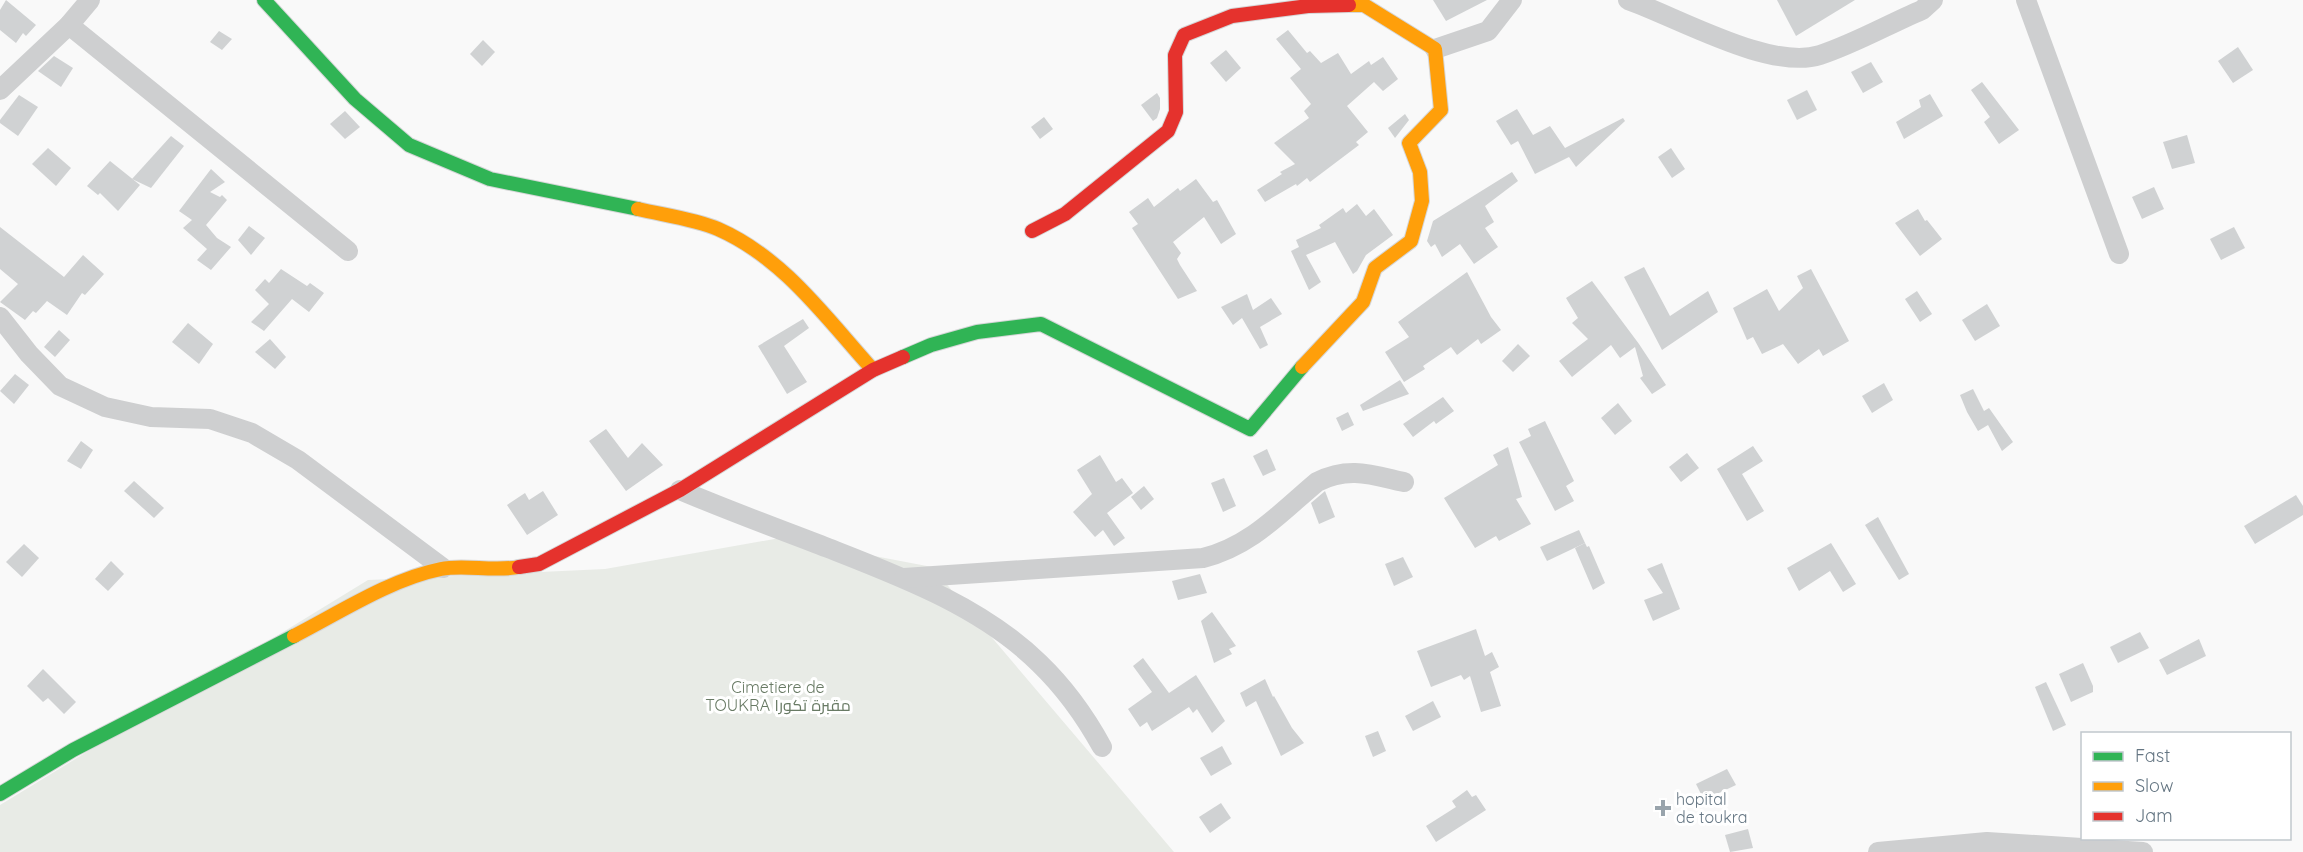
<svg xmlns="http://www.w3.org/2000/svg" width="2303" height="852" font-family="Quicksand,Cairo,sans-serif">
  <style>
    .green { fill: #e8ebe6 }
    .building { fill: #d0d2d3 }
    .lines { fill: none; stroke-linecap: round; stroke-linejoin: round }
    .fast-casing { stroke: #d5d6d7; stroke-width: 16 }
    .slow-casing { stroke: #d5d6d7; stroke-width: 16 }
    .jam-casing { stroke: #d5d6d7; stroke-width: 16 }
    .street { stroke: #cecfd0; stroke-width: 20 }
    .fast { stroke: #30b455; stroke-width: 14 }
    .slow { stroke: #ff9f0a; stroke-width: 14 }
    .jam { stroke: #e5322d; stroke-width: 14 }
    .poi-dot { fill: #99a4ac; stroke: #fff; stroke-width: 2 }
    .labels { text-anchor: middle; stroke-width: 6; stroke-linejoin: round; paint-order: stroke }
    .park-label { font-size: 16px; fill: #687a64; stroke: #fff }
    .poi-label { font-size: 16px; fill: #657683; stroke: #fff; text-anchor: start }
  </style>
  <rect width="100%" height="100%" fill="#f9f9f9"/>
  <!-- green -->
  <path class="green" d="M780,538L932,567L1174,852H0V805L368,580L605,569Z"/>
  <!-- building -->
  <g class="building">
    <path d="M6,0L36,25L26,36L23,33L16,43L0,30V10Z"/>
    <path d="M1433,0H1487L1446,21Z"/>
    <path d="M1777,0H1855L1796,36Z"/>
    <path d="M1288,30L1307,53L1310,51L1321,63L1338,53L1351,74L1369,61L1371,65L1383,57L1398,79L1383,91L1374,82L1347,106L1368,132L1356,142L1359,145L1310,182L1307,178L1297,186L1296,184L1265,202L1257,190L1282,174L1280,172L1295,164L1274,143L1309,118L1304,111L1311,104L1290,78L1301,69L1276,39Z"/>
    <path d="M219,31L232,39L222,50L210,42Z"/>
    <path d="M483,40L495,52L482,66L470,54Z"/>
    <path d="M2238,47L2253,70L2233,83L2218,61Z"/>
    <path d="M1226,50L1241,68L1226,82L1210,63Z"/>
    <path d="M54,56L73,68L61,87L38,71Z"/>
    <path d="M1871,62L1883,82L1863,93L1851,72Z"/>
    <path d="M1982,82L2019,130L1999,144L1984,122L1990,117L1971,90Z"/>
    <path d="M1807,90L1817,110L1797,120L1787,100Z"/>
    <path d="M1157,93L1160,98V109L1157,118L1153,121L1141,105Z"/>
    <path d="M1930,94L1943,116L1904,139L1896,122L1921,107L1919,100Z"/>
    <path d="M19,95L38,107L18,136L0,123V120Z"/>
    <path d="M1517,109L1533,135L1550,126L1565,148L1623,118L1625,121L1576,167L1569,157L1535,174L1518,141L1511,145L1496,121Z"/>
    <path d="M345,111L360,127L345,139L330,124Z"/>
    <path d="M1405,114L1409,120L1395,138L1388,128Z"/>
    <path d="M1044,117L1053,129L1040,139L1031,127Z"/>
    <path d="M2187,135L2195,163L2172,169L2163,142Z"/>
    <path d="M171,136L184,146L151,188L132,179Z"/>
    <path d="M48,148L71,168L56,186L32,164Z"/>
    <path d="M1671,148L1685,169L1672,178L1658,157Z"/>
    <path d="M110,161L140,185L118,211L100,193L98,195L87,186Z"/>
    <path d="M211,169L225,182L210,192L220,197L222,195L227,200L206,225L217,238L231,247L211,270L197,260L207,249L183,228L192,220L179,211Z"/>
    <path d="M1512,172L1518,181L1485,206L1494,222L1485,228L1498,247L1474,264L1460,244L1442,257L1435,244L1431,247L1427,241L1433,221Z"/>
    <path d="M1196,179L1213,202L1217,200L1236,234L1221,244L1204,217L1173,242L1181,253L1177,259L1180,265L1197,291L1178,299L1132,228L1138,224L1129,212L1148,198L1154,207L1178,188L1180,191Z"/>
    <path d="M2154,187L2164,209L2142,219L2132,197Z"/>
    <path d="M1357,204L1366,216L1374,209L1393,235L1366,255L1357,271L1353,274L1335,242L1306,255L1321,282L1309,290L1291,251L1299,247L1296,240L1321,228L1319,225L1343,208L1346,213Z"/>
    <path d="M1918,209L1925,221L1927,220L1942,239L1920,256L1895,223Z"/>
    <path d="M249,226L265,238L251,255L238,240Z"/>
    <path d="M0,227L64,277L83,255L104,274L85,295L82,293L67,315L47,301L36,313L33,311L25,320L0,302L18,284L0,269Z"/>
    <path d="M2234,227L2245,248L2221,260L2210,239Z"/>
    <path d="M1644,267L1670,316L1708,291L1718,312L1662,350L1624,277Z"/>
    <path d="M281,269L307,286L310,283L324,293L309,312L292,299L264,331L251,322L269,304L255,290L265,279L269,283Z"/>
    <path d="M1811,269L1849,341L1823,356L1819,349L1798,364L1783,344L1762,354L1753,337L1747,340L1733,308L1767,289L1779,311L1803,288L1797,276Z"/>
    <path d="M1467,272L1491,317L1501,330L1481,344L1478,339L1457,355L1451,347L1423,366L1425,369L1404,382L1385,352L1409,337L1398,322Z"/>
    <path d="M1592,281L1639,344L1666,385L1652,394L1640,378L1643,376L1635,347L1620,358L1611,345L1572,377L1559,361L1588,339L1572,323L1578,318L1566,298Z"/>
    <path d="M1917,291L1932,314L1920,322L1905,299Z"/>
    <path d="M1247,294L1253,310L1271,298L1282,314L1260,327L1268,345L1260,349L1242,318L1233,325L1221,307Z"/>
    <path d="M1987,304L2000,326L1975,341L1962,320Z"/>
    <path d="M803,319L809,328L784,346L807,382L787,394L758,346Z"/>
    <path d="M188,323L213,344L199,364L172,342Z"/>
    <path d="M59,330L70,340L55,357L44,347Z"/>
    <path d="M270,339L286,357L275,369L255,352Z"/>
    <path d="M1518,344L1530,356L1513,372L1502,361Z"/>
    <path d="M15,374L29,385L14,404L0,391Z"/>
    <path d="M1400,380L1409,394L1363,411L1360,405Z"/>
    <path d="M1884,383L1893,400L1872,413L1862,396Z"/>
    <path d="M1973,389L1984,411L1989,408L2013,442L2002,451L1988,425L1978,431L1967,412L1960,395Z"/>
    <path d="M1443,397L1454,411L1436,424L1434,421L1413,437L1403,424Z"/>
    <path d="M1618,403L1632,421L1615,435L1601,418Z"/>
    <path d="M1348,412L1354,425L1342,431L1336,418Z"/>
    <path d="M1545,421L1574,481L1566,486L1574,501L1555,511L1519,442L1531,436L1528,429Z"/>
    <path d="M606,429L628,458L642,443L663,465L626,491L589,441Z"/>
    <path d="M81,441L93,450L81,469L67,461Z"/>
    <path d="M1753,446L1763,461L1742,474L1764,511L1747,521L1717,469Z"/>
    <path d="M1508,447L1522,497L1516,499L1531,524L1499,541L1496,536L1475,548L1444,498L1498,465L1493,455Z"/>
    <path d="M1267,449L1276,470L1263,476L1253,456Z"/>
    <path d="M1687,453L1699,468L1681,482L1669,467Z"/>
    <path d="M1100,455L1116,482L1122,478L1133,493L1107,513L1125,538L1114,546L1103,530L1095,537L1073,512L1092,494L1077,470Z"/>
    <path d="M1224,478L1236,506L1223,512L1211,483Z"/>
    <path d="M134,481L164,508L154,518L124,491Z"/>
    <path d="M1144,486L1154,499L1141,510L1131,497Z"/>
    <path d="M543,491L558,515L527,535L507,505L525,493L529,500Z"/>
    <path d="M1325,491L1335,517L1319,524L1311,503Z"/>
    <path d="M2296,495L2303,506V515L2255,544L2244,526Z"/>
    <path d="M1878,517L1909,574L1899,580L1865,525Z"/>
    <path d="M1579,530L1585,543L1547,561L1540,547Z"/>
    <path d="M1585,543L1587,547L1589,546L1605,583L1593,590L1575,548Z"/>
    <path d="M1831,543L1856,584L1843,592L1830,571L1799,591L1787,568Z"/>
    <path d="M24,544L39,558L22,577L6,562Z"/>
    <path d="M1403,557L1413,577L1394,586L1385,564Z"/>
    <path d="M111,561L124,574L108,591L95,579Z"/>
    <path d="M1662,563L1680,609L1653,621L1644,600L1663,593L1647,569Z"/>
    <path d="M1200,574L1207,593L1178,600L1172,581Z"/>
    <path d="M1212,612L1236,646L1229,649L1232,654L1214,663L1201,621Z"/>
    <path d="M1476,629L1485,656L1492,652L1499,667L1490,672L1501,706L1481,712L1470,676L1464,680L1461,675L1431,687L1417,651Z"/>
    <path d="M2140,632L2149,648L2118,663L2110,647Z"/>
    <path d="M2199,639L2206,656L2167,675L2159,660Z"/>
    <path d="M1143,658L1169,693L1196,675L1225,721L1212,733L1197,709L1193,713L1189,707L1152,731L1147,722L1140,727L1128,709L1152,692L1133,666Z"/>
    <path d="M2083,663L2093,686V692L2071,702L2059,674Z"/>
    <path d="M43,669L76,702L64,714L48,698L43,702L27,686Z"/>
    <path d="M1265,679L1273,697L1274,696L1292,728L1304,743L1281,756L1256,701L1246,707L1240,693Z"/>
    <path d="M2046,682L2066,725L2053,731L2035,687Z"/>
    <path d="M1433,701L1441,717L1413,731L1405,716Z"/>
    <path d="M1378,731L1386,751L1373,757L1365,736Z"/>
    <path d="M1222,746L1232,764L1211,776L1200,758Z"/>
    <path d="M1727,769L1736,785L1704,800L1696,784Z"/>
    <path d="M1467,790L1472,797L1476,795L1486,810L1436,842L1426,826L1456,807L1452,801Z"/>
    <path d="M1221,803L1231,818L1210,833L1199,817Z"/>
    <path d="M1748,829L1753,848L1730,852L1725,835Z"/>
  </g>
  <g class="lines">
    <!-- fast casing -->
    <g class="fast-casing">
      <g id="fast">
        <path d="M264,0L355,99L409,145L490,179L638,209"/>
        <path d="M903,357L931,345L977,332L1041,324L1250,429L1302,367"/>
        <path d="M0,794L73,750L294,636"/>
      </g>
    </g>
    <!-- slow casing -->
    <g class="slow-casing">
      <g id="slow">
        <path d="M638,209C663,215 695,219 718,229C784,258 826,318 873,370"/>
        <path d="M1302,367L1363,302L1375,268L1411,241L1422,201L1420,172L1409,143L1441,110L1435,49L1364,5H1349"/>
        <path d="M294,636C339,613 391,579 441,569C464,564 493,572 519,567"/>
      </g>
    </g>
    <!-- jam casing -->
    <g class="jam-casing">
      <g id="jam">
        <path d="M1032,231L1065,214L1168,131L1176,112L1175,55L1184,35L1232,16L1308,6L1349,5"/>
        <path d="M519,567L539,564L680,490L873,370L903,357"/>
      </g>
    </g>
    <!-- street -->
    <g class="street">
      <path d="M1628,0C1677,17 1770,71 1820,55C1854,44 1889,24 1922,10L1933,0"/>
      <path d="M2026,0L2119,254"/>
      <path d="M69,25L348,251"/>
      <path d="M1435,49L1488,31L1512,0"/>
      <path d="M0,90L69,25L90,0"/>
      <path d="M0,317L29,354L60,386L105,407L151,417L210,419L252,433L298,460L443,568"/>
      <path d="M680,490C729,511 779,529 828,548C902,577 982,607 1039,663C1065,688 1085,716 1102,747"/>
      <path d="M904,578L1203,558C1251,546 1280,513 1317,482C1349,466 1372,475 1404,482"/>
      <path d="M1878,852L1987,842L2143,852"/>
    </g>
    <!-- fast -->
    <use href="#fast" class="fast"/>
    <!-- slow -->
    <use href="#slow" class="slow"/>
    <!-- jam -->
    <use href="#jam" class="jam"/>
  </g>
  <!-- markers -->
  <path class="poi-dot" d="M1660 799h6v6h6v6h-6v6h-6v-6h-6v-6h6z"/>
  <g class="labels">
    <!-- park labels -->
    <g class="park-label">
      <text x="778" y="693">Cimetiere de<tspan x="778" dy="18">TOUKRA مقبرة تكورا</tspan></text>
    </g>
    <!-- poi labels -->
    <g class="poi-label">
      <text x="1676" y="805">hopital<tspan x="1676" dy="18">de toukra</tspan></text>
    </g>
  </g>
  <!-- legend -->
  <rect x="2081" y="732" width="210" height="108" fill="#ffffff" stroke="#c1c8cd" stroke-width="1.5"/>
  <rect x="2093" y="752" width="30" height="9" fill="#30b455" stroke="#c1c8cd" stroke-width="1.5"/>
  <text x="2135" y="762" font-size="18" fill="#657683">Fast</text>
  <rect x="2093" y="782" width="30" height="9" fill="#ff9f0a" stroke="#c1c8cd" stroke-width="1.5"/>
  <text x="2135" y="792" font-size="18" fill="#657683">Slow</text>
  <rect x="2093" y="812" width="30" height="9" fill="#e5322d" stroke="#c1c8cd" stroke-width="1.5"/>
  <text x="2135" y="822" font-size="18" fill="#657683">Jam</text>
</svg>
